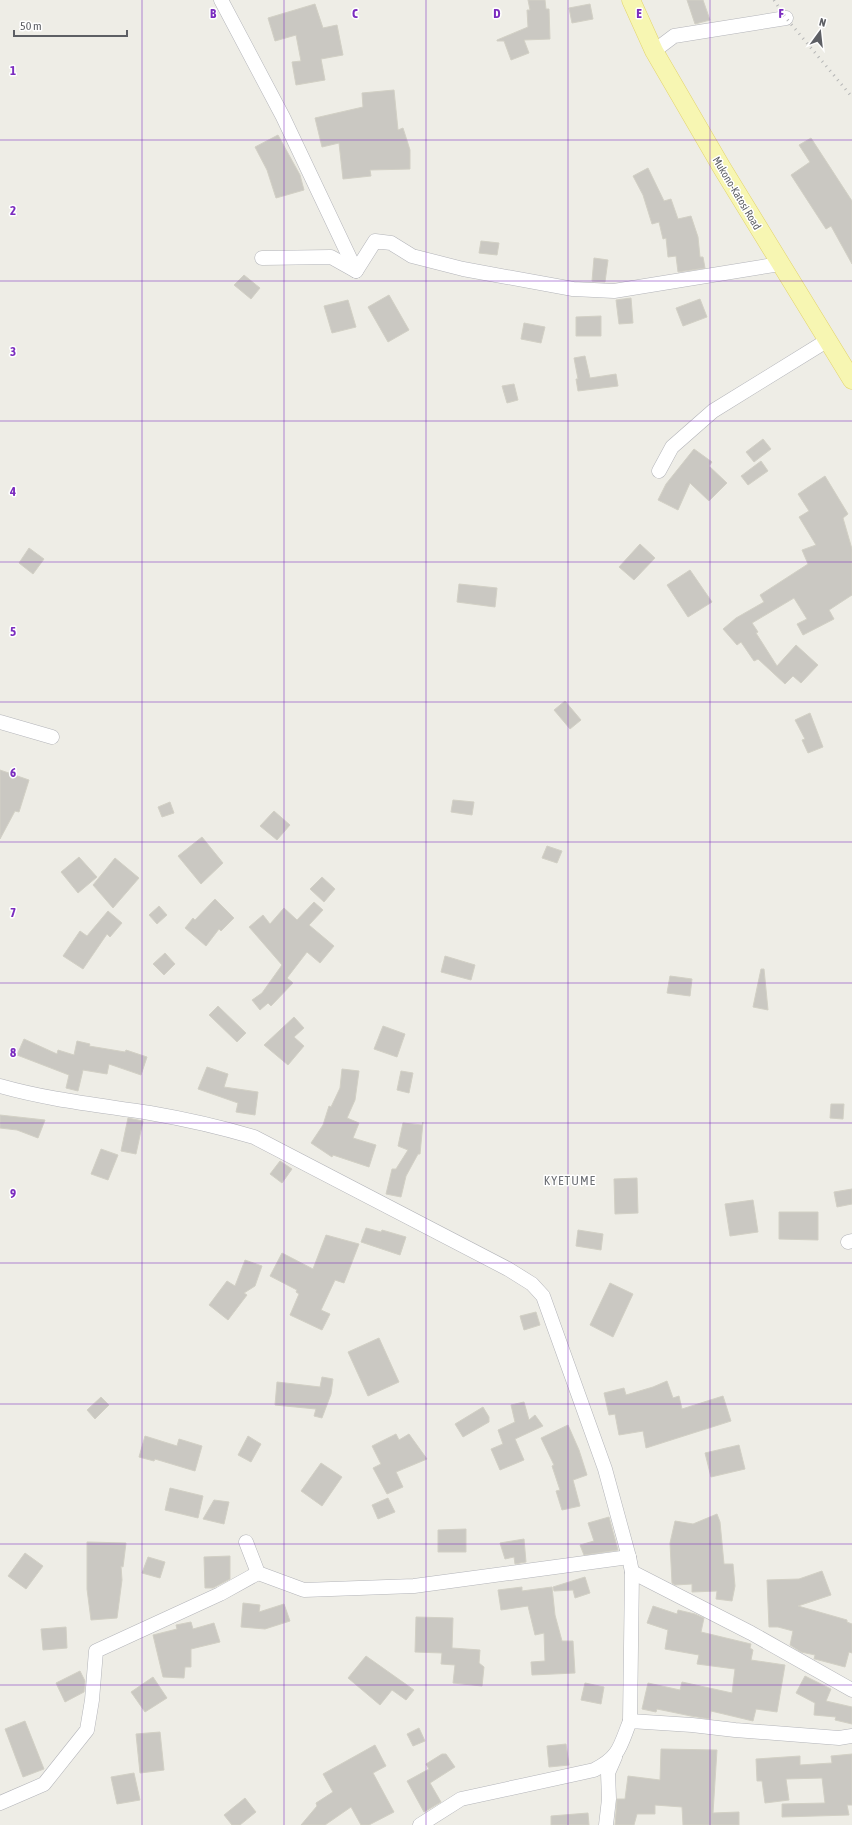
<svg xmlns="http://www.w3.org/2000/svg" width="852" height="1825" font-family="'Asap Condensed',sans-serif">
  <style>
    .building { fill: #cac8c2; stroke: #d2d0c5 }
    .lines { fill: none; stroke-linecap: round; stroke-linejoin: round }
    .minor-casing { stroke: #b3b4b9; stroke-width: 15 }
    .major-casing { stroke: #e3d46a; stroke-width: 19 }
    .minor { stroke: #fff; stroke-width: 14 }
    .major { stroke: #f7f6b2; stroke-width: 18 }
    .rail { stroke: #b5b6b6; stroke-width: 3; stroke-dasharray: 1 5; stroke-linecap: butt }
    .grid { fill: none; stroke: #7b2cbf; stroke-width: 1; stroke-opacity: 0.55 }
    .labels { text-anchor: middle; stroke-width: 3; stroke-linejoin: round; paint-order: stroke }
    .street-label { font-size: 11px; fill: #5d5f64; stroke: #fff }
    .quarter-label { font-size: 13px; letter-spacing: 1px; fill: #6e7176; stroke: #fff }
    .grid-label { font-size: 13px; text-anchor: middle; font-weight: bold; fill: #7b2cbf; stroke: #fff; stroke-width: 3; stroke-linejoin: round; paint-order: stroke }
  </style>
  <rect width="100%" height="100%" fill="#eeede6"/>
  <!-- building -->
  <g class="building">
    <path d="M528,0H545L546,9H549L550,39L524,40L529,53L511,60L504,41H497V40L528,27L527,10H530Z"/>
    <path d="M687,0H703L710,20L695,24Z"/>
    <path d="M315,4L323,28L337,25L343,55L321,59L325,80L296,85L292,62L301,61L296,35L275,41L268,18Z"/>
    <path d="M590,4L593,19L572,23L569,8Z"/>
    <path d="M394,90L398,130L403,128L410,150V169L370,170L371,176L343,179L339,143L322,147L315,118L363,107L362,93Z"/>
    <path d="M278,135L300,175L304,190L276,198L267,170L255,147Z"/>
    <path d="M811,138L852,201V264L831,226L826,229L791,175L810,162L799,145Z"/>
    <path d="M648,168L664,201L671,199L678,219L691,216L698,237L700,257H703L705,268L678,272L676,256L668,257L666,238L663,239L659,222L652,224L643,195L633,176Z"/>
    <path d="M481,241L499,243L497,255L479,253Z"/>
    <path d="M594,258L608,260L605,282L592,281Z"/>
    <path d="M244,275L260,288L251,299L234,285Z"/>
    <path d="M389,295L409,330L388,342L368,307Z"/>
    <path d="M631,298L633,323L619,324L616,300Z"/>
    <path d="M700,299L707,317L683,326L676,308Z"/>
    <path d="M348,300L356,327L332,333L324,306Z"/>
    <path d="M601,316V336H576V317Z"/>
    <path d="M524,323L545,327L541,343L521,339Z"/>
    <path d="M585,356L590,378L616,374L618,386L578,391L576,379H578L574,358Z"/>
    <path d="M514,384L518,400L507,403L502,386Z"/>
    <path d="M763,439L771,449L754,462L746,452Z"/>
    <path d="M694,449L712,462L709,466L727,483L709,501L690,483L678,510L658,500L666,484Z"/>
    <path d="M761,461L768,471L748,485L741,476Z"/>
    <path d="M825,476L848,514L843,518L852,549V595L829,610L834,619L803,635L797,624L807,619L794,598L752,623L758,632L756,633L777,666L796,645L818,665L801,683L793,676L785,684L758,659L754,661L741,642L737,645L723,629L736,618L764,602L760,595L808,564L802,550L816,545L799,517L809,511L798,494Z"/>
    <path d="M640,544L655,558L634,580L619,567Z"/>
    <path d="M29,548L44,559L33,574L19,563Z"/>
    <path d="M690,570L712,602L688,617L667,585Z"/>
    <path d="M459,584L497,588L495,607L457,602Z"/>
    <path d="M565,701L581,720L570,729L554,710Z"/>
    <path d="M810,713L823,747L808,753L802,740L805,739L795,720Z"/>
    <path d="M0,770L29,780L19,812L15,811L0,839Z"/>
    <path d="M453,800L474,802L472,815L451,812Z"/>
    <path d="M170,802L174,813L162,817L158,807Z"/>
    <path d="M274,811L290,825L277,840L260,826Z"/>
    <path d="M202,837L223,863L201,884L178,856Z"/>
    <path d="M547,846L562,851L557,863L542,858Z"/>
    <path d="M79,857L97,877L78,893L61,872Z"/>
    <path d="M115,858L139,878L113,908L93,885Z"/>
    <path d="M322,877L335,889L324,902L310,889Z"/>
    <path d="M215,899L234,918L221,931L219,929L206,946L185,928L193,918L195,920Z"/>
    <path d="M314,902L323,910L309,925L334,946L320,963L307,952L287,978L293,983L271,1006L268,1003L260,1010L252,1000L262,993L282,965L249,927L263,915L270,924L284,908L297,920Z"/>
    <path d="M159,906L167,915L157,924L149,915Z"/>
    <path d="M108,911L122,923L110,937L107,934L83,969L63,956L80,931L87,936Z"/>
    <path d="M165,953L175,964L164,975L153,964Z"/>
    <path d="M445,956L475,965L471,980L441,972Z"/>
    <path d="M761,969H764L768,1010L753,1007Z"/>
    <path d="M670,976L692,979L690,996L667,993Z"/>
    <path d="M218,1006L246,1033L237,1042L209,1015Z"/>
    <path d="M294,1017L304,1028L294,1037L304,1046L288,1065L264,1045Z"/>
    <path d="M383,1026L405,1034L397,1057L374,1049Z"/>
    <path d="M24,1039L57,1054L58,1050L74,1055L77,1041L90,1044L89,1046L125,1052L126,1050L147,1057L141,1075L109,1064L107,1074L83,1070L78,1091L66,1088L69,1075L17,1055Z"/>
    <path d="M207,1067L228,1074L224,1087L258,1092L255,1115L236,1112L238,1103L198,1089Z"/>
    <path d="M342,1069L359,1071L355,1100L347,1118L359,1123L353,1138L376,1145L369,1167L333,1155L332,1157L311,1143L323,1125L329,1106L331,1107L340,1088Z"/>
    <path d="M401,1071L413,1073L409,1093L397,1090Z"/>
    <path d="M831,1104H844L843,1119L830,1118Z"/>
    <path d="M0,1115L45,1120L38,1138L17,1130L0,1128Z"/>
    <path d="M128,1118L143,1121L136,1154L121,1151Z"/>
    <path d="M423,1122L420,1154H418L406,1176L401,1197L386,1194L392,1169H396L408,1150L398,1146L403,1123L422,1125Z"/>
    <path d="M101,1149L118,1155L108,1180L91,1174Z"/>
    <path d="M280,1161L292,1169L282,1183L270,1174Z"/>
    <path d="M637,1178L638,1213L615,1214L614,1179Z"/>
    <path d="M852,1189V1204L837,1207L834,1192Z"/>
    <path d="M753,1200L758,1232L730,1236L725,1204Z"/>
    <path d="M779,1212H818V1240L779,1239Z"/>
    <path d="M366,1228L381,1232L382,1230L406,1237L400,1255L361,1242Z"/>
    <path d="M578,1230L603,1234L601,1250L576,1246Z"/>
    <path d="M326,1235L359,1244L344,1283L335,1280L321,1310L330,1314L322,1330L290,1315L299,1294L296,1292L297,1290L270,1276L282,1253L313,1269Z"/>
    <path d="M245,1260L262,1266L255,1286L244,1293L247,1295L228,1320L209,1305L227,1281L235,1286Z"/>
    <path d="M610,1283L633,1294L613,1337L590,1325Z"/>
    <path d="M536,1312L540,1325L524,1330L520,1316Z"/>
    <path d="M379,1338L399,1382L368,1396L348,1352Z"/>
    <path d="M322,1377L333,1379L331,1394L322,1418L314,1416L316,1409L275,1405L277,1382L320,1387Z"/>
    <path d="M667,1381L673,1398L679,1396L682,1409L723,1396L731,1421L646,1448L643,1431L619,1435L615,1414L609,1415L604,1393L624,1388L626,1395L653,1387Z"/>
    <path d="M101,1397L109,1405L95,1419L87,1410Z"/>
    <path d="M524,1402L529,1420L535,1415L543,1426L515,1439L524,1460L500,1470L491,1449L503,1444L498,1430L515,1422L511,1405Z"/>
    <path d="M483,1407L489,1417V1422L463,1437L455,1424Z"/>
    <path d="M568,1425L579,1450L587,1475L573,1480L580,1506L562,1510L556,1491L560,1490L552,1466L554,1465L541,1438Z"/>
    <path d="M396,1434L399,1440L409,1434L427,1459L396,1472L403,1487L387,1494L373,1468L381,1464L372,1446Z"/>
    <path d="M145,1436L177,1446L179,1439L202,1446L195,1471L155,1459L154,1461L139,1457Z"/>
    <path d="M248,1436L261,1444L251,1462L238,1455Z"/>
    <path d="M739,1445L745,1469L711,1477L705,1453Z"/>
    <path d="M321,1463L342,1477L322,1506L301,1491Z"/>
    <path d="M170,1488L203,1496L198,1518L165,1510Z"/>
    <path d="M388,1498L395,1512L378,1519L372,1505Z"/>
    <path d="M214,1500L229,1502L224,1524L203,1519Z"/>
    <path d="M717,1514L720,1522L724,1564H733L735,1586L732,1601L716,1599L717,1591L692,1592V1584L675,1585L672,1583L670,1543L675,1521L693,1524Z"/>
    <path d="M609,1517L618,1550L584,1555L580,1545L594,1541L588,1523Z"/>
    <path d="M466,1529V1552H438V1530Z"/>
    <path d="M524,1539L526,1562L515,1564L514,1557L505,1559L500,1543Z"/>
    <path d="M87,1542L126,1543L123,1567L121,1566L122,1580L117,1618L91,1620L87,1589Z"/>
    <path d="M25,1553L43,1566L26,1589L8,1576Z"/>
    <path d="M230,1556V1579L213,1588H205L204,1557Z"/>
    <path d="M148,1557L165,1562L160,1578L142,1573Z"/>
    <path d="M822,1571L831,1595L798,1606L847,1620V1622L852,1624V1653L849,1652L845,1667L815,1659H814L815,1655L801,1652L790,1645L793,1631L778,1627H769L767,1580L799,1579Z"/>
    <path d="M585,1577L590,1593L575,1598L573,1590L554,1591L553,1587Z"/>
    <path d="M522,1587V1591L552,1587L555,1615L562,1641H573L575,1673L532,1675L531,1662L545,1661L544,1633L535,1635L528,1606L501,1610L498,1590Z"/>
    <path d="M243,1603L260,1605L259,1612L284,1604L290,1621L265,1629L241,1627Z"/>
    <path d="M653,1606L677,1614L678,1610L695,1614L704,1618L701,1632L751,1644L750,1648L753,1650L751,1660L785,1665L777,1712L756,1709L753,1721L711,1711L710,1719L691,1716L657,1709L656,1712L642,1709L648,1683L680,1690L682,1682L732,1693L735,1669L697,1664L699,1655L665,1649L668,1630L647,1623Z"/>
    <path d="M416,1617L453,1618L452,1648L480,1650L479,1663L484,1667L482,1686L453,1683L455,1665L441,1664L442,1653L415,1652Z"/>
    <path d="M191,1622L193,1629L214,1623L220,1642L191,1649V1667H185L184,1678L163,1677L153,1635L177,1629L176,1625Z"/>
    <path d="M66,1627L67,1648L43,1650L41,1629Z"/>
    <path d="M366,1656L414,1690L406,1700L392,1690L380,1705L348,1678Z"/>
    <path d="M80,1671L85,1681L84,1692L65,1702L56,1683Z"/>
    <path d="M805,1676L831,1689L826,1701L852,1707V1724L835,1720L836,1717L814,1715L815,1703L796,1693Z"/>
    <path d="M153,1677L167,1698L145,1712L131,1692Z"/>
    <path d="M585,1683L604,1687L601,1704L581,1700Z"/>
    <path d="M25,1721L44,1769L23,1777L5,1729Z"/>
    <path d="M419,1728L425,1741L413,1746L407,1734Z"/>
    <path d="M160,1732L164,1770L140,1773L136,1734Z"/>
    <path d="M566,1744L569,1765L549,1767L547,1746Z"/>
    <path d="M375,1745L386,1766L373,1773L394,1812L369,1825H361L351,1807L325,1825H301L317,1806L316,1803L333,1792L323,1774Z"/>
    <path d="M661,1749L717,1750L713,1813L739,1812V1825H683L682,1807L655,1805V1814H637L634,1825H615L617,1799H625L628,1776L660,1780Z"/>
    <path d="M442,1754H446L455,1767L430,1783L441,1802L424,1812L407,1781L429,1769L426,1764Z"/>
    <path d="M852,1754V1805H847L849,1815L782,1817V1804L825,1803L822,1778L786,1779L789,1800L765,1803L762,1781H757L756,1759L800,1756V1765L832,1763L831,1756Z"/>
    <path d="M134,1773L140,1800L117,1804L111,1777Z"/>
    <path d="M245,1798L256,1812L240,1825H232L224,1815Z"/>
    <path d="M588,1813L589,1825H551V1816Z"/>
  </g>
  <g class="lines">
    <!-- minor casing -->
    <g class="minor-casing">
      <g id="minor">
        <path d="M221,0L283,117L356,271"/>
        <path d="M654,51L674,36L786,18"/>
        <path d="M262,258L331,257L356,271L375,241L391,243L412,256L463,269L573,289L614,291L780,264"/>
        <path d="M659,471L672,447L713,411L828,340"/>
        <path d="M0,722L52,737"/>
        <path d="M0,1086C49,1100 99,1105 150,1113C185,1119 220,1127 254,1137L508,1269L532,1284L543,1296L605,1469L629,1557L632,1572L630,1721"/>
        <path d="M848,1242L852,1241"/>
        <path d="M246,1542L258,1573L304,1590L414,1586L629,1557"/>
        <path d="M632,1572L751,1633L852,1690"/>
        <path d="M0,1803L44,1784L87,1730L92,1700L96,1651L220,1594L258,1573"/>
        <path d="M420,1825L461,1799L594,1770C620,1757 620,1746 630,1721L692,1725L735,1730L839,1738L852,1736"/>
        <path d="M606,1825L609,1799L608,1773L615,1757"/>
      </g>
    </g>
    <!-- major casing -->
    <g class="major-casing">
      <path id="major" d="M631,0L654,51L722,168L852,380"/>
    </g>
    <!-- minor -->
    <use href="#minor" class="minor"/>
    <!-- major -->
    <use href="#major" class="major"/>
    <!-- rail -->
    <path class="rail" d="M774,0L786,18L852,97"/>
  </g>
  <!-- grid -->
  <path class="grid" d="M142,0V1825M284,0V1825M426,0V1825M568,0V1825M710,0V1825M0,140H852M0,281H852M0,421H852M0,562H852M0,702H852M0,842H852M0,983H852M0,1123H852M0,1263H852M0,1404H852M0,1544H852M0,1685H852"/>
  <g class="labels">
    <!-- street labels -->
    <g class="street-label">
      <text transform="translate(737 193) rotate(59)" y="4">Mukono-Katosi Road</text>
    </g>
    <!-- quarter labels -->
    <g class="quarter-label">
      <text x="570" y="1185">KYETUME</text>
    </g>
  </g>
  <g class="grid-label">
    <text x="213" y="18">B</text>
    <text x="355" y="18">C</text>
    <text x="497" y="18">D</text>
    <text x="639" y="18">E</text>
    <text x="781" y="18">F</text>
    <text x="13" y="75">1</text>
    <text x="13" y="215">2</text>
    <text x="13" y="356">3</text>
    <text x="13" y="496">4</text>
    <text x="13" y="636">5</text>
    <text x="13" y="777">6</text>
    <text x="13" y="917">7</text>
    <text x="13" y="1057">8</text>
    <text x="13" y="1198">9</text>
  </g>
  <!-- north arrow -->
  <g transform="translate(820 32) rotate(15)" stroke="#ffffff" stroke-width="3" paint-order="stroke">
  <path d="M0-3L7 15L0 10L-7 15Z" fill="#5d5f64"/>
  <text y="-6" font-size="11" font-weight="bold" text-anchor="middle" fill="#5d5f64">N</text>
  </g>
  <!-- scale -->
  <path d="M14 30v6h113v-6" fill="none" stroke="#5d5f64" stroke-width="2"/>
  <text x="20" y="30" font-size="12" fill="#5d5f64" stroke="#ffffff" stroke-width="3" paint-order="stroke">50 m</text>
</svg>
